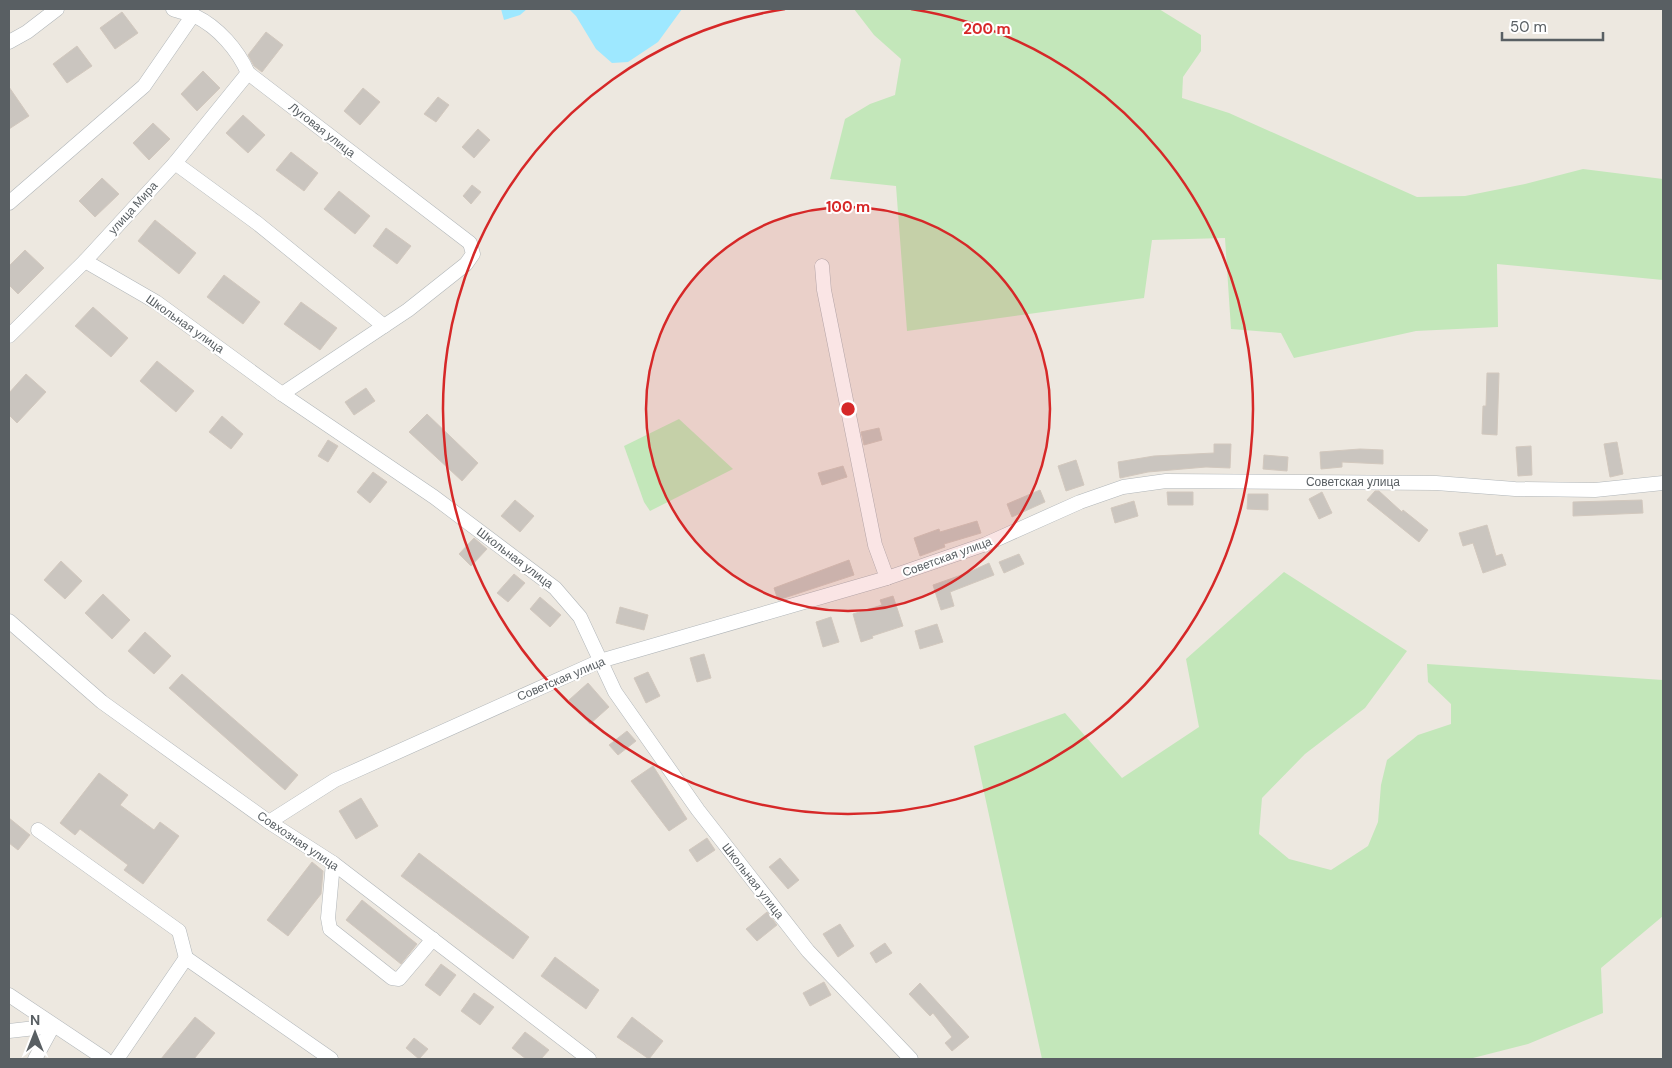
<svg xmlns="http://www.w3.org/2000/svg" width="1672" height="1068" font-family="'DM Sans',sans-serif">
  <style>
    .green { fill: #c3e7ba }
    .water { fill: #9ee8ff }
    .building { fill: #cac5bf; stroke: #d2c8be }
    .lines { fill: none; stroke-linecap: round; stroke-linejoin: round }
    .minor-casing { stroke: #b1b6b9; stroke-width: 15 }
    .minor { stroke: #fff; stroke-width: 14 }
    .ring { fill: none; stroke: #d62828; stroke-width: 2.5 }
    .labels { text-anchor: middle; stroke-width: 4; stroke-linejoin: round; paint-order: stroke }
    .street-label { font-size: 12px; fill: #595f63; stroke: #fff }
    .centre { fill: #d62828; stroke: #fff; stroke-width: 2.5 }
    .ring-label { font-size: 15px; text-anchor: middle; font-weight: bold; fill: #d62828; stroke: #fff; stroke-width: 4; stroke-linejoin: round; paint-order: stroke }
  </style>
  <rect width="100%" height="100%" fill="#ede8e0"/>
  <!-- green -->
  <g class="green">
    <path d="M854,9H1159L1201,35V51L1183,77L1182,98L1229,113L1417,197L1465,196L1525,184L1583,169L1663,179V280L1497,264L1498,327L1416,331L1294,358L1281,333L1231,329L1225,238L1152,240L1144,298L907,331L896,186L830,179L845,119L870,104L895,95L901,59L874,35Z"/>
    <path d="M679,419L733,469L650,511L644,502L624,446Z"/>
    <path d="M1284,572L1407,651L1365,708L1305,754L1262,798L1259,834L1289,859L1331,870L1368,846L1378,822L1381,785L1387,760L1418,735L1451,724V704L1428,682L1427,664L1663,680V916L1601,968L1603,1013L1528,1044L1469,1059H1042L974,746L1065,713L1122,778L1199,727L1186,659Z"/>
  </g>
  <!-- water -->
  <g class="water">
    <path d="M501,9H527L520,15L504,20Z"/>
    <path d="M569,9H682L658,42L628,62L612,63L596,49L576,16Z"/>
  </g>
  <!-- building -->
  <g class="building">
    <path d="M122,12L138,33L115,49L100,28Z"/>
    <path d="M266,32L283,45L262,72L254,66L248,55Z"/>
    <path d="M77,46L92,66L67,83L53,64Z"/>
    <path d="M203,71L220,88L197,111L181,94Z"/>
    <path d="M9,87L29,116L9,129Z"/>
    <path d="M363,88L380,102L360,125L344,111Z"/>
    <path d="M438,97L449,105L436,122L424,114Z"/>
    <path d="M243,115L265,135L248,153L226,133Z"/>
    <path d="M153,123L170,139L149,160L133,143Z"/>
    <path d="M478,129L490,140L474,158L462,147Z"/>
    <path d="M291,152L318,173L304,191L276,170Z"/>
    <path d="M102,178L119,194L95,217L79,201Z"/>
    <path d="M472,185L481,192L471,204L463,196Z"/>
    <path d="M339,191L370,216L355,234L324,209Z"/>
    <path d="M155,220L196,253L179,274L138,241Z"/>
    <path d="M386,228L411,246L397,264L373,246Z"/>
    <path d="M25,250L44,268L18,294L9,285V266Z"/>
    <path d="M224,275L260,302L243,324L207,297Z"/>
    <path d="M301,302L337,328L320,350L284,324Z"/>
    <path d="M93,307L128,338L111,357L75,326Z"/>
    <path d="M157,361L194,391L176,412L140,381Z"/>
    <path d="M1487,373H1499L1497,435L1482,434L1483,406H1486Z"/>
    <path d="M26,374L46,392L17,423L9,415V393Z"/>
    <path d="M366,388L375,401L354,415L345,402Z"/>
    <path d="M427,414L478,463L462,481L409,432Z"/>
    <path d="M222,416L243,434L231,449L209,432Z"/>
    <path d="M879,428L882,440L864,445L861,432Z"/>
    <path d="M328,440L338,446L328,462L318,456Z"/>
    <path d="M1617,442L1623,474L1610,477L1604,444Z"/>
    <path d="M1214,444H1231L1230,468L1206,467L1148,472L1120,478L1118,462L1154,456L1214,453Z"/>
    <path d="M1531,446L1532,475L1518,476L1516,447Z"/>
    <path d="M1360,449L1383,450V464L1342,462V467L1321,469L1320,452Z"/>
    <path d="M1264,455L1288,457L1287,471L1263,469Z"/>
    <path d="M1076,460L1084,485L1066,491L1058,466Z"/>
    <path d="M843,466L847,477L822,485L818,473Z"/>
    <path d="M373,472L387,482L370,503L357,492Z"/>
    <path d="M1040,490L1045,502L1012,517L1007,504Z"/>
    <path d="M1375,491H1379L1402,512L1403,510L1428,530L1419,542L1367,500Z"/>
    <path d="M1167,492H1193V505H1168Z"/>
    <path d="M1322,492L1332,513L1319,519L1309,499Z"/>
    <path d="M1248,494H1268V510L1247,509Z"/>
    <path d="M515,500L534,516L520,532L501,516Z"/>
    <path d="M1642,500L1643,513L1573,516V502Z"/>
    <path d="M1134,501L1138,516L1115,523L1111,508Z"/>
    <path d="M977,521L981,533L944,544L945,547L920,556L914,538L939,529L940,532Z"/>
    <path d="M1487,525L1496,556L1502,554L1506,565L1483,573L1473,543L1463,546L1459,533Z"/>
    <path d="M474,538L487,549L471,566L459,554Z"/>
    <path d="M1019,554L1024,564L1004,573L999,562Z"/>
    <path d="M849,560L854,575L778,600L774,588Z"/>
    <path d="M61,561L82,581L65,599L44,580Z"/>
    <path d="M989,563L994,575L950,592L954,606L941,610L933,585L967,573Z"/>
    <path d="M514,574L525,583L508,602L497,593Z"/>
    <path d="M103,594L130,620L112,639L85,613Z"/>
    <path d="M893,596L903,626L872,636L873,638L861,642L853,614L882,605L880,600Z"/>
    <path d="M540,597L561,615L550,627L530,609Z"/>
    <path d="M620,607L648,615L644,630L616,623Z"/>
    <path d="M831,617L839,642L823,647L816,622Z"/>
    <path d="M937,624L943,642L920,649L915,631Z"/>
    <path d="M145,632L171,656L154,674L128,651Z"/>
    <path d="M704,654L711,678L697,682L690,658Z"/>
    <path d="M648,672L660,696L646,703L634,678Z"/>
    <path d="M182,674L298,775L285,790L169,688Z"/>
    <path d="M588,683L609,707L590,724L569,700Z"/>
    <path d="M627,731L636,741L618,755L609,745Z"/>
    <path d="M653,766L687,819L669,831L631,781Z"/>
    <path d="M99,773L128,795L120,805L154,830L160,822L179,836L143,884L124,870L128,865L80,829L75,835L60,823Z"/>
    <path d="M361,798L378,826L356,839L339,811Z"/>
    <path d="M9,818L30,835L18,850L9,843Z"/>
    <path d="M707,838L715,850L697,862L689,850Z"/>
    <path d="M419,853L529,937L513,959L401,876Z"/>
    <path d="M780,858L799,880L788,889L769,867Z"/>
    <path d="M312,862L323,871L321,894L288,936L267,920Z"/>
    <path d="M362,900L417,944L401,964L346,920Z"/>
    <path d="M767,912L777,925L757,941L746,929Z"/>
    <path d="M840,924L854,946L838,957L823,934Z"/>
    <path d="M885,943L892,953L876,963L870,953Z"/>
    <path d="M555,957L599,990L586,1009L541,976Z"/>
    <path d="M441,964L456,975L440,996L425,985Z"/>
    <path d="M824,982L831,995L810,1006L803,993Z"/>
    <path d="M920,983L969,1037L952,1051L945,1043L952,1037L933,1013L930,1016L909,994Z"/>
    <path d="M474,993L494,1007L480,1025L461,1011Z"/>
    <path d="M195,1017L215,1033L194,1059H161Z"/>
    <path d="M632,1017L663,1041L649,1059L617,1037Z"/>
    <path d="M525,1032L549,1050L541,1059H526L512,1048Z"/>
    <path d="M414,1038L428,1049L419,1059L406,1048Z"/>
  </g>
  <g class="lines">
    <!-- minor casing -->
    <g class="minor-casing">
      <g id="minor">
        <path d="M173,9C180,12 188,13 195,16C218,27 238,50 248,73L470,243L473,254L466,264L408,310L282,394"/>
        <path d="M9,42L27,32L57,9"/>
        <path d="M175,163L257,223L384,326"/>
        <path d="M9,203L144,86L193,15"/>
        <path d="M85,261L156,302L282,394L434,497L555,588L580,617L615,692L698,810L808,951L911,1059"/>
        <path d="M822,266L824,290L875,545L887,578"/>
        <path d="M9,336L85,261L175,163L248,73"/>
        <path d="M9,621L102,702L269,822L333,863L589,1059"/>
        <path d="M269,822L335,780L600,661L887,578L986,544L1080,502L1123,487L1166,481L1436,483L1515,489L1595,490L1663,483"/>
        <path d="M38,830L179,931L186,958"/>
        <path d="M333,863L328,918L330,929L392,978L399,979L433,939"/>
        <path d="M9,995L105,1059"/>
        <path d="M9,1031L53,1026"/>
        <path d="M35,1059L53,1026"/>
        <path d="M117,1059L186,958L331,1059"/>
      </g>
    </g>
    <!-- minor -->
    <use href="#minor" class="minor"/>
  </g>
  <!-- distance rings -->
  <circle cx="848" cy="409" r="202" fill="#d62828" fill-opacity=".12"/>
  <g class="ring">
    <circle cx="848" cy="409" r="202"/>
    <path d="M911 9A405 405 0 1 1 785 9"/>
  </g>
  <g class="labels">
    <!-- street labels -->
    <g class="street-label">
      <text transform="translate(322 130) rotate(38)" y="4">Луговая улица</text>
      <text transform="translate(133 208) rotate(-48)" y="4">улица Мира</text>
      <text transform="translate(185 324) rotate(35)" y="4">Школьная улица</text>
      <text x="1353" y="486">Советская улица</text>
      <text transform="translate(947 557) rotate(-20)" y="4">Советская улица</text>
      <text transform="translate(515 558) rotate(37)" y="4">Школьная улица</text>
      <text transform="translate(561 679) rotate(-23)" y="4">Советская улица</text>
      <text transform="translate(298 841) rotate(34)" y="4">Совхозная улица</text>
      <text transform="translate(753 881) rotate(52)" y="4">Школьная улица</text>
    </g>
  </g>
  <circle cx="848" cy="409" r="8" class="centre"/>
  <g class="ring-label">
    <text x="987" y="34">200 m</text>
    <text x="848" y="212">100 m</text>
  </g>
  <!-- border -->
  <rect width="1672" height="1068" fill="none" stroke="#595f63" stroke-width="20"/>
  <!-- north arrow -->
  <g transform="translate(35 1033)" stroke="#ffffff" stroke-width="4" paint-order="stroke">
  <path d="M0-4L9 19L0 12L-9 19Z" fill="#595f63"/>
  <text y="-8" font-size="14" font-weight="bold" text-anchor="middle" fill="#595f63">N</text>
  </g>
  <!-- scale -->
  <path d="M1502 32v8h101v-8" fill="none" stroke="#595f63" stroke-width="2.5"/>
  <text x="1510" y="32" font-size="15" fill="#595f63" stroke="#ffffff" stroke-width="4" paint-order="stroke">50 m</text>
</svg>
